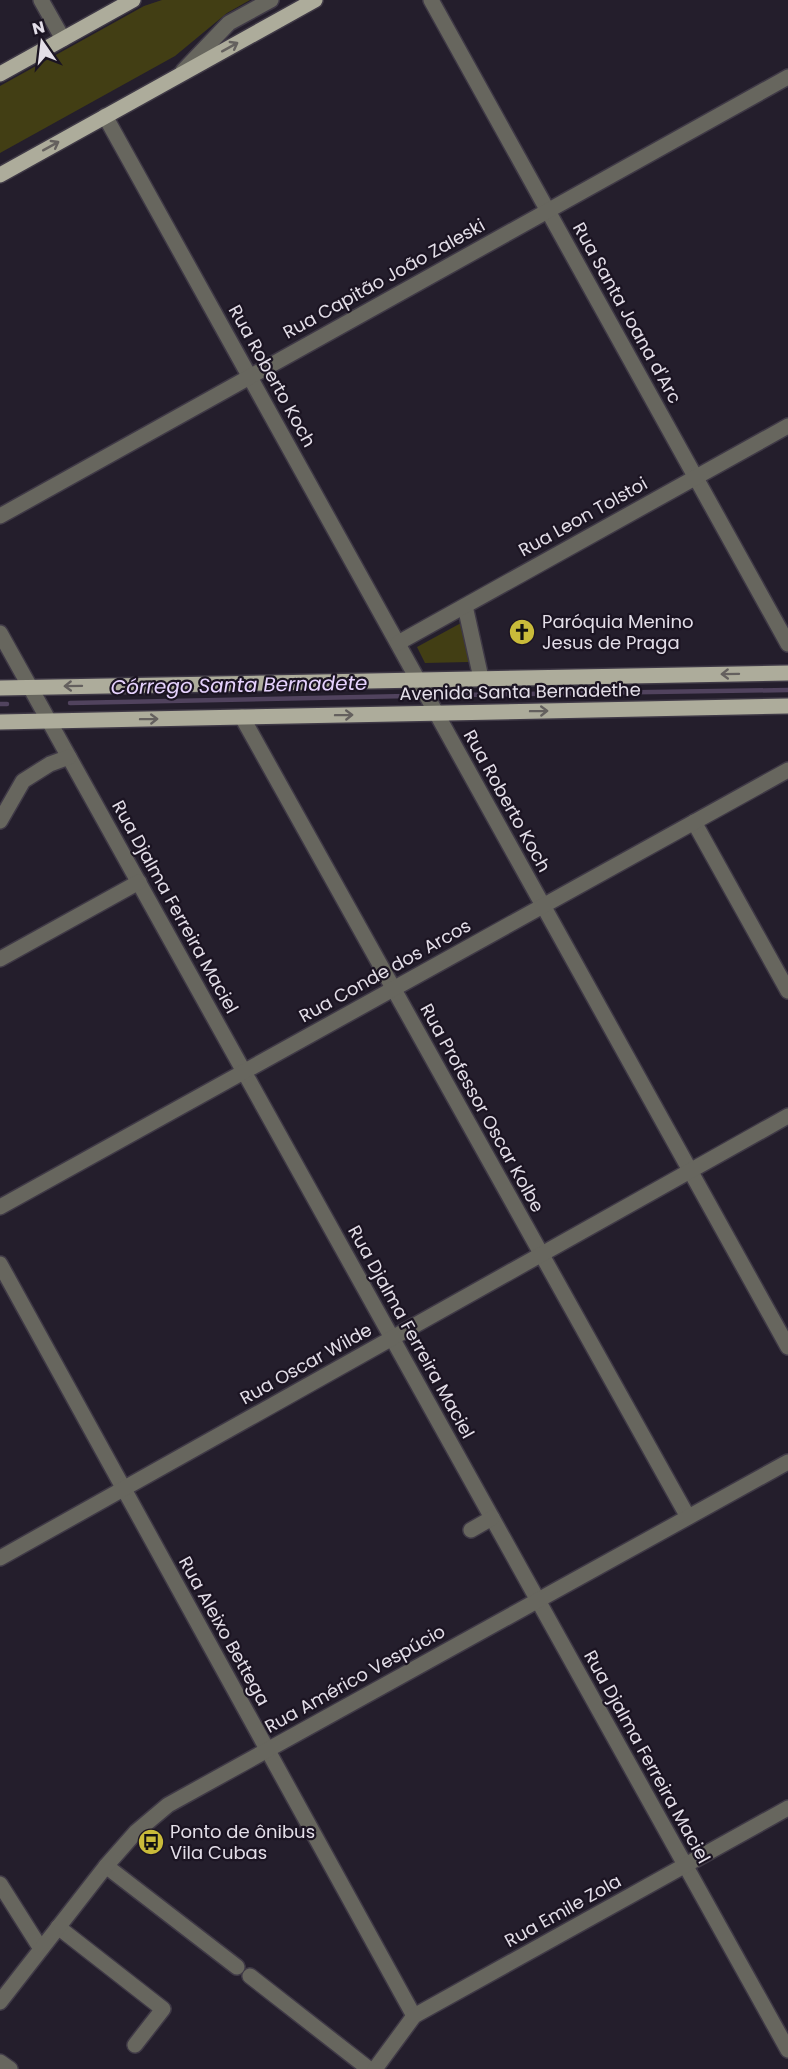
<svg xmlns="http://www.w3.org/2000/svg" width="788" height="2069" font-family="Poppins,sans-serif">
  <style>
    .green { fill: #423e14 }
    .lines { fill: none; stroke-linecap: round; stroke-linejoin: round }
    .stream { stroke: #51435e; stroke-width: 4.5 }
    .minor-casing { stroke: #3f3946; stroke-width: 18 }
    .major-casing { stroke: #3f3946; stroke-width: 18 }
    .minor { stroke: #67665e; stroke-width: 15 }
    .major { stroke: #adac9b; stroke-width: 15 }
    .oneway { stroke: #64605e }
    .labels { text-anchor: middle; stroke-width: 4.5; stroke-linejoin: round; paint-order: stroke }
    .street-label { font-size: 18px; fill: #e3dee8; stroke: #1b1422 }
    .poi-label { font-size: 18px; fill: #e3dee8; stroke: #1b1422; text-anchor: start }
    .water-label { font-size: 20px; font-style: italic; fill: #e6d2fe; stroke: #1b1422 }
  </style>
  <rect width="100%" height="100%" fill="#241e2c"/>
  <!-- green -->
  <g class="green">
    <path d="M162,0H250L227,13L175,56L0,153V86L144,6Z"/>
    <path d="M461,623L469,662L425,663L417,647Z"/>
  </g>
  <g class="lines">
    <!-- stream -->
    <g class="stream">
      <path d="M456,695L788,690"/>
      <path d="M70,703L408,696"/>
      <path d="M0,704H7"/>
    </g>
    <!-- minor casing -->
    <g class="minor-casing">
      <g id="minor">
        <path d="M41,0L63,39"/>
        <path d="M431,0L788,644"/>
        <path d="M183,71L229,23L271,0"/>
        <path d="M105,116L788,1347"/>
        <path d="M0,516L788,77"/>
        <path d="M465,606L481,678"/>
        <path d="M0,633L788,2050"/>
        <path d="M398,643L788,426"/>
        <path d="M242,717L688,1517"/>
        <path d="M0,821L23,781L50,764L69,757"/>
        <path d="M694,822L788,991"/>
        <path d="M0,959L139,882"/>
        <path d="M0,1207L788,770"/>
        <path d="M0,1264L414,2016"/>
        <path d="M471,1530L492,1518"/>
        <path d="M0,1558L788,1116"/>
        <path d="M106,1866L237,1967"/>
        <path d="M0,1884L41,1949"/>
        <path d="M58,1927L163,2009L135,2045"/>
        <path d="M250,1976L369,2069"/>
        <path d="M0,2002L106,1866L136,1832L168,1805L788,1462"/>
        <path d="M0,2062L10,2069"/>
        <path d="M375,2069L414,2016L788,1808"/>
      </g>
    </g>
    <!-- major casing -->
    <g class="major-casing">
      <g id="major">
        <path d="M0,74L133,0"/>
        <path d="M0,175L315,0"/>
        <path d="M0,688L788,673"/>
        <path d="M0,722L788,706"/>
      </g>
    </g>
    <!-- minor -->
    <use href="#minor" class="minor"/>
    <!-- major -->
    <use href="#major" class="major"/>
  </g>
  <!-- one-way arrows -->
  <defs><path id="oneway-shaft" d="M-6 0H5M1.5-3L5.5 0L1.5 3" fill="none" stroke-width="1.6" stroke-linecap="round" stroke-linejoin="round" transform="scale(1.5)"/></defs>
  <g class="oneway">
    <use href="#oneway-shaft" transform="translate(230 47) rotate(-29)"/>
    <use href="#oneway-shaft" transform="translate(51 146) rotate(-29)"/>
    <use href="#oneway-shaft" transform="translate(730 674) rotate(179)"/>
    <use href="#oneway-shaft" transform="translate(73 686) rotate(179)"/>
    <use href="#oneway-shaft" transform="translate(539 711) rotate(-1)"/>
    <use href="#oneway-shaft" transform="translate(344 715) rotate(-1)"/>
    <use href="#oneway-shaft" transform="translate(149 719) rotate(-1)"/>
  </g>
  <!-- icons -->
  <defs>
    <g id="church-disc" transform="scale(1.35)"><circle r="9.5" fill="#c9bb3a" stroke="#1b1422"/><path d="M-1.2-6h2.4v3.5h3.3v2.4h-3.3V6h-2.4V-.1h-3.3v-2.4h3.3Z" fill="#111"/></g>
    <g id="bus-disc" transform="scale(1.35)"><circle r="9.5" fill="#c9bb3a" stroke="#1b1422"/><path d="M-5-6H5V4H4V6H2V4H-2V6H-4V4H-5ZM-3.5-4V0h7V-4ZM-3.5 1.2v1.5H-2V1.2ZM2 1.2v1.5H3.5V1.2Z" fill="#111"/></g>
  </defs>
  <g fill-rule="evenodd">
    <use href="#church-disc" x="522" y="632"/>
    <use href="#bus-disc" x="151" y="1842"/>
  </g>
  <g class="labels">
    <!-- street labels -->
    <g class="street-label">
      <text transform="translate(384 279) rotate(-29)" y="6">Rua Capitão João Zaleski</text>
      <text transform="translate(627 313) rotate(61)" y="6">Rua Santa Joana d'Arc</text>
      <text transform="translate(272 376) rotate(61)" y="6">Rua Roberto Koch</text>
      <text transform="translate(583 517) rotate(-29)" y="6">Rua Leon Tolstoi</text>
      <text transform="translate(520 692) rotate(-1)" y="6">Avenida Santa Bernadethe</text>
      <text transform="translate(507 801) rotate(61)" y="6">Rua Roberto Koch</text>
      <text transform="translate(175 907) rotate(61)" y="6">Rua Djalma Ferreira Maciel</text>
      <text transform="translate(385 971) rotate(-29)" y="6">Rua Conde dos Arcos</text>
      <text transform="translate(482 1108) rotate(61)" y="6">Rua Professor Oscar Kolbe</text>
      <text transform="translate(411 1332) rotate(61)" y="6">Rua Djalma Ferreira Maciel</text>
      <text transform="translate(306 1364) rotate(-29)" y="6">Rua Oscar Wilde</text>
      <text transform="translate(224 1631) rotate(61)" y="6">Rua Aleixo Bettega</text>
      <text transform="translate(355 1679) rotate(-29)" y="6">Rua Américo Vespúcio</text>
      <text transform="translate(647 1757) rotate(61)" y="6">Rua Djalma Ferreira Maciel</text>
      <text transform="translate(563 1911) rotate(-29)" y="6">Rua Emile Zola</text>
    </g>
    <!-- poi labels -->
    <g class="poi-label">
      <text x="542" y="628">Paróquia Menino<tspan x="542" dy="21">Jesus de Praga</tspan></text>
      <text x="170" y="1838">Ponto de ônibus<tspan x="170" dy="21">Vila Cubas</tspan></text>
    </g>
    <!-- water labels -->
    <g class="water-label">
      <text transform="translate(239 685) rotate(-1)" y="7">Córrego Santa Bernadete</text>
    </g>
  </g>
  <!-- north arrow -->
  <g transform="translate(42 42) rotate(346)" stroke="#1b1422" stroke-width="4.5" paint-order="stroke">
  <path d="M0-4.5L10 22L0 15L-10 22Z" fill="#e3dee8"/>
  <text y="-9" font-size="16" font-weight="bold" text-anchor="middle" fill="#e3dee8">N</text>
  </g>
</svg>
